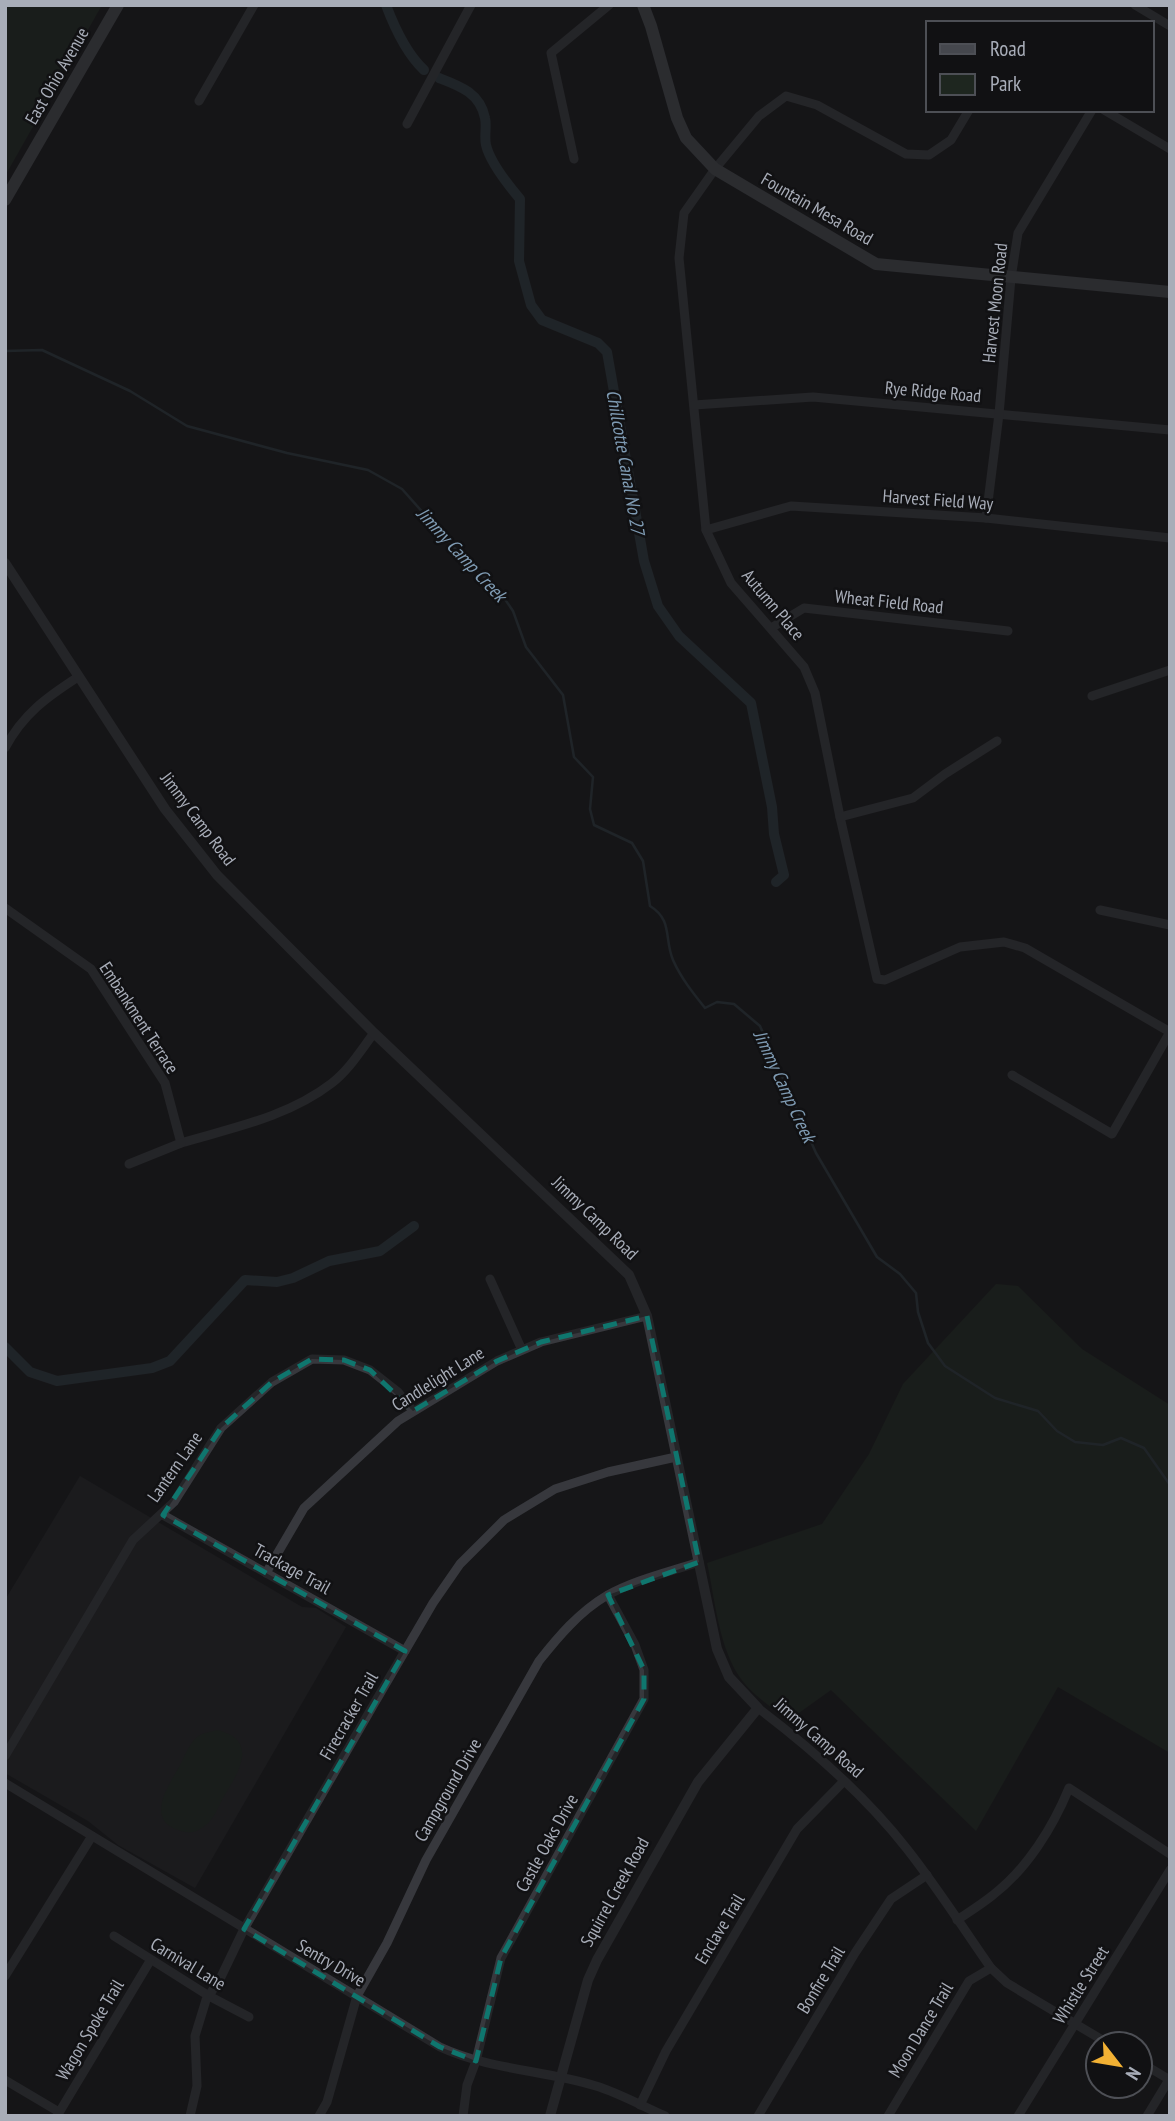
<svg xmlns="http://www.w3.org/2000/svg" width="1175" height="2121" font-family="'PT Sans Narrow',sans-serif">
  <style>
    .built { fill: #222225 }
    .green { fill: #1e261f }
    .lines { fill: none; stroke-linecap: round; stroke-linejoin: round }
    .stream { stroke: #2c353c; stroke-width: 2.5 }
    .canal { stroke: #2c353c; stroke-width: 10 }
    .minor { stroke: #37383d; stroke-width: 9 }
    .tertiary { stroke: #37383d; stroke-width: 10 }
    .secondary { stroke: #45474d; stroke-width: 12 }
    .marked { fill: none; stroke: #0f766e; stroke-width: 5; stroke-dasharray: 14 9; stroke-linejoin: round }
    .labels { text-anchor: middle; stroke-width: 5; stroke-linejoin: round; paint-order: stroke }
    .street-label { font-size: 18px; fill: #a8adb8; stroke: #111113 }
    .water-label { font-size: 19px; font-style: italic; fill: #7f9bb3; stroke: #111113 }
  </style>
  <rect width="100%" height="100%" fill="#161618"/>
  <!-- built -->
  <path class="built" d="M80,1476L302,1607L316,1608L346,1627L195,1888L118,1845L88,1821L5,1773V1600Z"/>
  <!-- green -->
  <g class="green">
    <path d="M5,5H102L5,176Z"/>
    <path d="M996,1284L1018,1286L1082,1349L1170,1405V1753L1058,1687L976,1831L831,1690L789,1720C771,1707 749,1693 737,1673C718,1641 715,1599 707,1563L822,1524L869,1454L903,1384Z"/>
    <path d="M217,1730C261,1740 237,1775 223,1798C218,1807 214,1819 206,1825C198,1832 190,1834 181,1831C143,1821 169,1785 180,1765C185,1756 189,1744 197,1737C202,1733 210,1732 217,1730Z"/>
  </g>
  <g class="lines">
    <!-- stream -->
    <path class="stream" d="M5,351L42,350L130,391L187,426L287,453L368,470L402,489L466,561L498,589L513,611L526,647L563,695L574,757L593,777L590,809L594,825L632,843L643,861L650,906C673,920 664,939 673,960C681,978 693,993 705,1008L717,1002L734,1004L760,1026L816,1153L877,1257L900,1274L916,1293L918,1312L928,1343L945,1366L995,1398L1038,1411L1057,1431L1075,1442L1103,1445L1121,1438L1144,1448L1170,1485"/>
    <!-- canal -->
    <g class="canal">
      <path d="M386,5C395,29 406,53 424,70"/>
      <path d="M439,78C460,86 480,93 485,118C487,126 484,136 486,145C490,162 509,186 520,199L519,261L531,305L542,320L598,343L607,352L644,561L658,606L679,636L751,703L772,807L774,834L784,875L776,882"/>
      <path d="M5,1347L30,1372L57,1381L152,1368L170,1361L245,1280L277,1282L293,1278L329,1261L380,1251L414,1226"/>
    </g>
    <!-- minor -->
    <g class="minor">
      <path d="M1135,5L1170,26"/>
      <path d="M199,101L254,5"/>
      <path d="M969,110L951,140L929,155L906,154L817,105L786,96L759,116L715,169L684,213L679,258L706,530L731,583L804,667L815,693L840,817L877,979L885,980L960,947L1004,942L1025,948L1170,1032"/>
      <path d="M1104,110L1170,149"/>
      <path d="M407,124L471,5"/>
      <path d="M574,159L551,53L609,5"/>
      <path d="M694,405L813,397L1170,430"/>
      <path d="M986,518L999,414L1011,278L1018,233L1092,110"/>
      <path d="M706,530L791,506L986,518L1170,538"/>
      <path d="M771,628L804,608L1008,631"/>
      <path d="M1092,696L1170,670"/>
      <path d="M5,748C23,714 47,697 78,677"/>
      <path d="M840,817L913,798L945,774L997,741"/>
      <path d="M5,908L91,969L165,1083L181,1143C232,1128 288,1117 332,1083C349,1070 361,1050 374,1033"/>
      <path d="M1100,910L1170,925"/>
      <path d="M1012,1075L1112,1134L1170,1032"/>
      <path d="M129,1164L181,1143"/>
      <path d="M490,1279L522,1350"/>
      <path d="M163,1515L405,1651"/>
      <path d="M266,1573L304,1508L398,1421L497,1361L541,1342L647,1316"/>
      <path d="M758,1708C812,1749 865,1795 907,1849C937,1887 963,1928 991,1968L1007,1983L1109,2044"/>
      <path d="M5,1756L133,1540L174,1502L221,1428L272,1382L312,1359L344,1360L370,1370L398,1392L413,1411"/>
      <path d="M5,1783L440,2047C490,2070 544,2070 596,2086C619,2093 642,2106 665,2116"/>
      <path d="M957,1920C969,1912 982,1904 993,1895C1027,1869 1053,1827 1069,1788L1170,1854"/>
      <path d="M114,1936L209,1996L249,2017"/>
      <path d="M5,1976L92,1836"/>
      <path d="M1140,2062L1170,2080"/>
      <path d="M5,2080L59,2112"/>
      <path d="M640,2105L666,2051L797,1829L844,1781"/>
      <path d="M57,2116L150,1961"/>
      <path d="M190,2116L197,2086L195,2036L206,2000L220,1979L244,1929L374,1704L433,1603L460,1564L504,1520L555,1489L608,1472L676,1457"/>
      <path d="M319,2116L327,2102L357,1996L387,1943L426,1860L539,1661C558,1637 579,1612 606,1596C634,1580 669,1572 699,1562"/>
      <path d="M463,2116L467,2085L476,2061L501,1958L644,1699V1670L635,1645L608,1595"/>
      <path d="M758,2116L855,1953L891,1899L927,1875"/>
      <path d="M888,2116L969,1981L991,1968"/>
      <path d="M1018,2116L1170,1870"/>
      <path d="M1147,2116L1170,2078"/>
    </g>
    <!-- tertiary -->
    <path class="tertiary" d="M5,563L165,809L217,875L374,1033L629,1275L647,1316L717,1649L729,1677L758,1708L698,1782L597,1960L588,1980L550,2116"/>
    <!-- secondary -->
    <g class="secondary">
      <path d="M643,5L651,26L677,118L686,138L715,169L876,264L1170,292"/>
      <path d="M5,200L118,5"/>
    </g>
  </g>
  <!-- marked area -->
  <path d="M0 0H1175V2121H0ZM647,1316L699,1562L608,1595L644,1670V1699L501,1958L476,2061L440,2047L244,1929L405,1651L163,1515L221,1428L272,1382L312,1359L344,1360L370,1370L413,1411L497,1361L541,1342Z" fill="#161618" fill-opacity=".55" fill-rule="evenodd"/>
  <path class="marked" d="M647,1316L699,1562L608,1595L644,1670V1699L501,1958L476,2061L440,2047L244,1929L405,1651L163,1515L221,1428L272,1382L312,1359L344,1360L370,1370L413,1411L497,1361L541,1342Z"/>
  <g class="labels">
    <!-- street labels -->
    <g class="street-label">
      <text transform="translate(57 76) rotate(-60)" y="6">East Ohio Avenue</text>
      <text transform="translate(817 209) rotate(30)" y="6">Fountain Mesa Road</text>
      <text transform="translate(995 303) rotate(-84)" y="6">Harvest Moon Road</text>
      <text transform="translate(933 392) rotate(5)" y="6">Rye Ridge Road</text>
      <text transform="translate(938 500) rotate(4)" y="6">Harvest Field Way</text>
      <text transform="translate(889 602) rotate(6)" y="6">Wheat Field Road</text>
      <text transform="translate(773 605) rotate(50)" y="6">Autumn Place</text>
      <text transform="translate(198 819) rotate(53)" y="6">Jimmy Camp Road</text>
      <text transform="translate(139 1018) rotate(57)" y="6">Embankment Terrace</text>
      <text transform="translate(595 1218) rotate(44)" y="6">Jimmy Camp Road</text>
      <text transform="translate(438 1379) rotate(-32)" y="6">Candlelight Lane</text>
      <text transform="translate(175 1467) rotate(-55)" y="6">Lantern Lane</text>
      <text transform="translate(292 1569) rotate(29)" y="6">Trackage Trail</text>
      <text transform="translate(349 1716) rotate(-60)" y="6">Firecracker Trail</text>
      <text transform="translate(819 1738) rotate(41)" y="6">Jimmy Camp Road</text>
      <text transform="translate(448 1790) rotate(-60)" y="6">Campground Drive</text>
      <text transform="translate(547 1843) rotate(-61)" y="6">Castle Oaks Drive</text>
      <text transform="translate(615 1892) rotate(-61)" y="6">Squirrel Creek Road</text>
      <text transform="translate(720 1929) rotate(-59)" y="6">Enclave Trail</text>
      <text transform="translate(331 1963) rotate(30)" y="6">Sentry Drive</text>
      <text transform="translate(188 1964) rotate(31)" y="6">Carnival Lane</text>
      <text transform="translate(821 1980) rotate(-59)" y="6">Bonfire Trail</text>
      <text transform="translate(1081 1985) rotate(-58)" y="6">Whistle Street</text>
      <text transform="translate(90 2030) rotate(-59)" y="6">Wagon Spoke Trail</text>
      <text transform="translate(921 2030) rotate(-59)" y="6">Moon Dance Trail</text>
    </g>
    <!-- water labels -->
    <g class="water-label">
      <text transform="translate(626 462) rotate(80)" y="7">Chillcotte Canal No 27</text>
      <text transform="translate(462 554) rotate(47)" y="7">Jimmy Camp Creek</text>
      <text transform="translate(785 1086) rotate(65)" y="7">Jimmy Camp Creek</text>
    </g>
  </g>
  <!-- border -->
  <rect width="1175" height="2121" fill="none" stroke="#a8adb8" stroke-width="14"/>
  <!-- legend -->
  <rect x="926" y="21" width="228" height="91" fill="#111113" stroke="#4d4f55" stroke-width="2"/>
  <rect x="940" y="44" width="35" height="10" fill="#45474d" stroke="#4d4f55" stroke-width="2"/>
  <text x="990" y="56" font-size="21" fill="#a8adb8">Road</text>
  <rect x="940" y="74" width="35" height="21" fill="#1e261f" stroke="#4d4f55" stroke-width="2"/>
  <text x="990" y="91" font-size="21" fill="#a8adb8">Park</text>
  <!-- north arrow -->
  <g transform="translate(1119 2065) rotate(121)"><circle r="33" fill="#111113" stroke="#4d4f55" stroke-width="2"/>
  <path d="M0-5L12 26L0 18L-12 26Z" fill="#f2b134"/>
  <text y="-10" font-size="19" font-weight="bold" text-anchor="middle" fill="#a8adb8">N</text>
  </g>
</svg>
